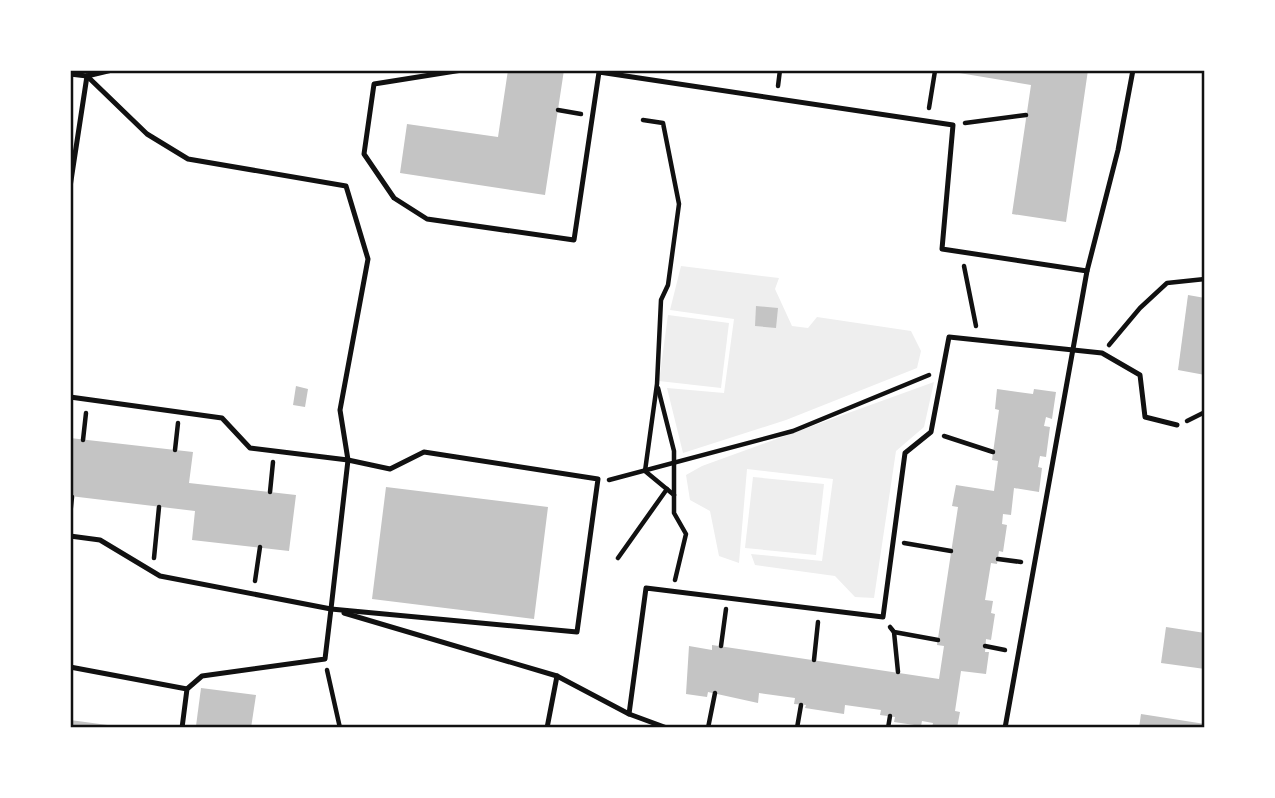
<svg xmlns="http://www.w3.org/2000/svg" width="1275" height="798" font-family="'Nunito Sans',sans-serif">
  <style>
    .green { fill: #eee }
    .building { fill: #c4c4c4 }
    .lines { fill: none; stroke-linecap: round; stroke-linejoin: round }
    .path { stroke: #111; stroke-width: 4.5 }
    .service { stroke: #111; stroke-width: 5 }
    .neatline { fill: none; stroke: #111; stroke-width: 2.5 }
  </style>
  <rect width="100%" height="100%" fill="#fff"/>
  <!-- green -->
  <g class="green">
    <path d="M681,266L779,278L775,289L792,326L808,328L817,317L911,331L921,351L917,368L786,420L683,453L667,388L724,393L734,319L670,310Z"/>
    <path d="M668,315L729,323L721,388L659,381Z"/>
    <path d="M934,382L924,427L896,451L874,598L855,597L835,576L755,565L751,554L822,561L833,479L747,469L739,563L719,556L710,511L690,500L686,475L702,466Z"/>
    <path d="M753,477L824,484L816,555L745,548Z"/>
  </g>
  <!-- building -->
  <g class="building">
    <path d="M508,70H564L545,195L400,173L407,124L498,137Z"/>
    <path d="M941,70H1088L1066,222L1012,214L1031,85Z"/>
    <path d="M1188,295L1205,298V375L1178,370Z"/>
    <path d="M756,306L778,308L776,328L755,326Z"/>
    <path d="M296,386L308,389L305,407L293,405Z"/>
    <path d="M997,389L1033,394L1034,389L1056,392L1052,419L1046,417L1044,426L1050,427L1046,457L1040,456L1038,467L1042,468L1039,492L1014,488L1011,515L1003,514L1002,524L1007,525L1003,552L999,551L997,564L991,563L985,600L993,601L991,613L995,614L991,640L986,639L985,652H989L986,674L961,671L955,711L960,712L957,728H932L933,723L922,721L921,726L894,722L895,717L880,715L881,710L845,705L844,714L805,708L806,705L794,704L795,698L759,693L758,703L708,692L707,697L686,694L689,646L712,650V645L939,679L944,646L937,645L958,507L952,506L956,485L994,491L998,461L992,460L999,410L995,409Z"/>
    <path d="M70,438L193,452L189,483L296,495L289,551L192,540L195,511L70,496Z"/>
    <path d="M386,487L548,507L534,619L372,599Z"/>
    <path d="M1166,627L1205,633V669L1161,663Z"/>
    <path d="M201,688L256,695L251,728L196,726Z"/>
    <path d="M1141,714L1205,724V728H1139Z"/>
    <path d="M70,720L115,726V728H70Z"/>
  </g>
  <g class="lines">
    <!-- path -->
    <g class="path">
      <path d="M778,86L780,70"/>
      <path d="M929,108L935,71"/>
      <path d="M558,110L581,114"/>
      <path d="M643,120L663,123L679,204L668,285L661,300L657,384L645,471L674,495"/>
      <path d="M965,123L1026,115"/>
      <path d="M964,266L976,326"/>
      <path d="M1109,345L1140,308L1167,283L1205,279"/>
      <path d="M658,388L674,451V513L686,534L675,580"/>
      <path d="M1187,421L1205,412"/>
      <path d="M944,436L993,452"/>
      <path d="M83,440L86,413"/>
      <path d="M175,450L178,423"/>
      <path d="M609,480L793,431L929,375"/>
      <path d="M270,492L273,462"/>
      <path d="M70,516L72,497"/>
      <path d="M904,543L951,551"/>
      <path d="M154,558L159,507"/>
      <path d="M618,558L667,489"/>
      <path d="M998,559L1021,562"/>
      <path d="M255,581L260,547"/>
      <path d="M890,627L894,632L938,640"/>
      <path d="M894,632L898,672"/>
      <path d="M721,646L726,609"/>
      <path d="M985,646L1005,650"/>
      <path d="M814,660L818,622"/>
      <path d="M327,670L340,728"/>
      <path d="M708,728L715,693"/>
      <path d="M797,728L801,705"/>
      <path d="M888,728L890,716"/>
    </g>
    <!-- service -->
    <g class="service">
      <path d="M462,70L374,84L364,154L394,198L427,219L574,240L599,72L953,125L942,249L1087,271L1118,150L1133,70"/>
      <path d="M70,74L87,76L70,187"/>
      <path d="M87,76L112,70"/>
      <path d="M70,397L222,418L250,448L348,460L390,469L424,452L598,479L577,632L331,609"/>
      <path d="M70,536L100,540L160,576L331,609L348,460L340,410L368,259L346,186L188,159L147,134L87,76"/>
      <path d="M344,613L557,676L629,714L667,728"/>
      <path d="M70,667L187,689"/>
      <path d="M629,714L646,588L883,617L905,453L931,432L949,337L1102,353L1140,375L1145,417L1177,425"/>
      <path d="M182,728L187,689L202,676L325,659L331,609"/>
      <path d="M547,728L557,676"/>
      <path d="M1005,728L1087,271"/>
    </g>
  </g>
  <!-- border -->
  <rect width="1275" height="798" fill="none" stroke="#ffffff" stroke-width="144"/>
  <rect x="72" y="72" width="1131" height="654" class="neatline"/>
</svg>
